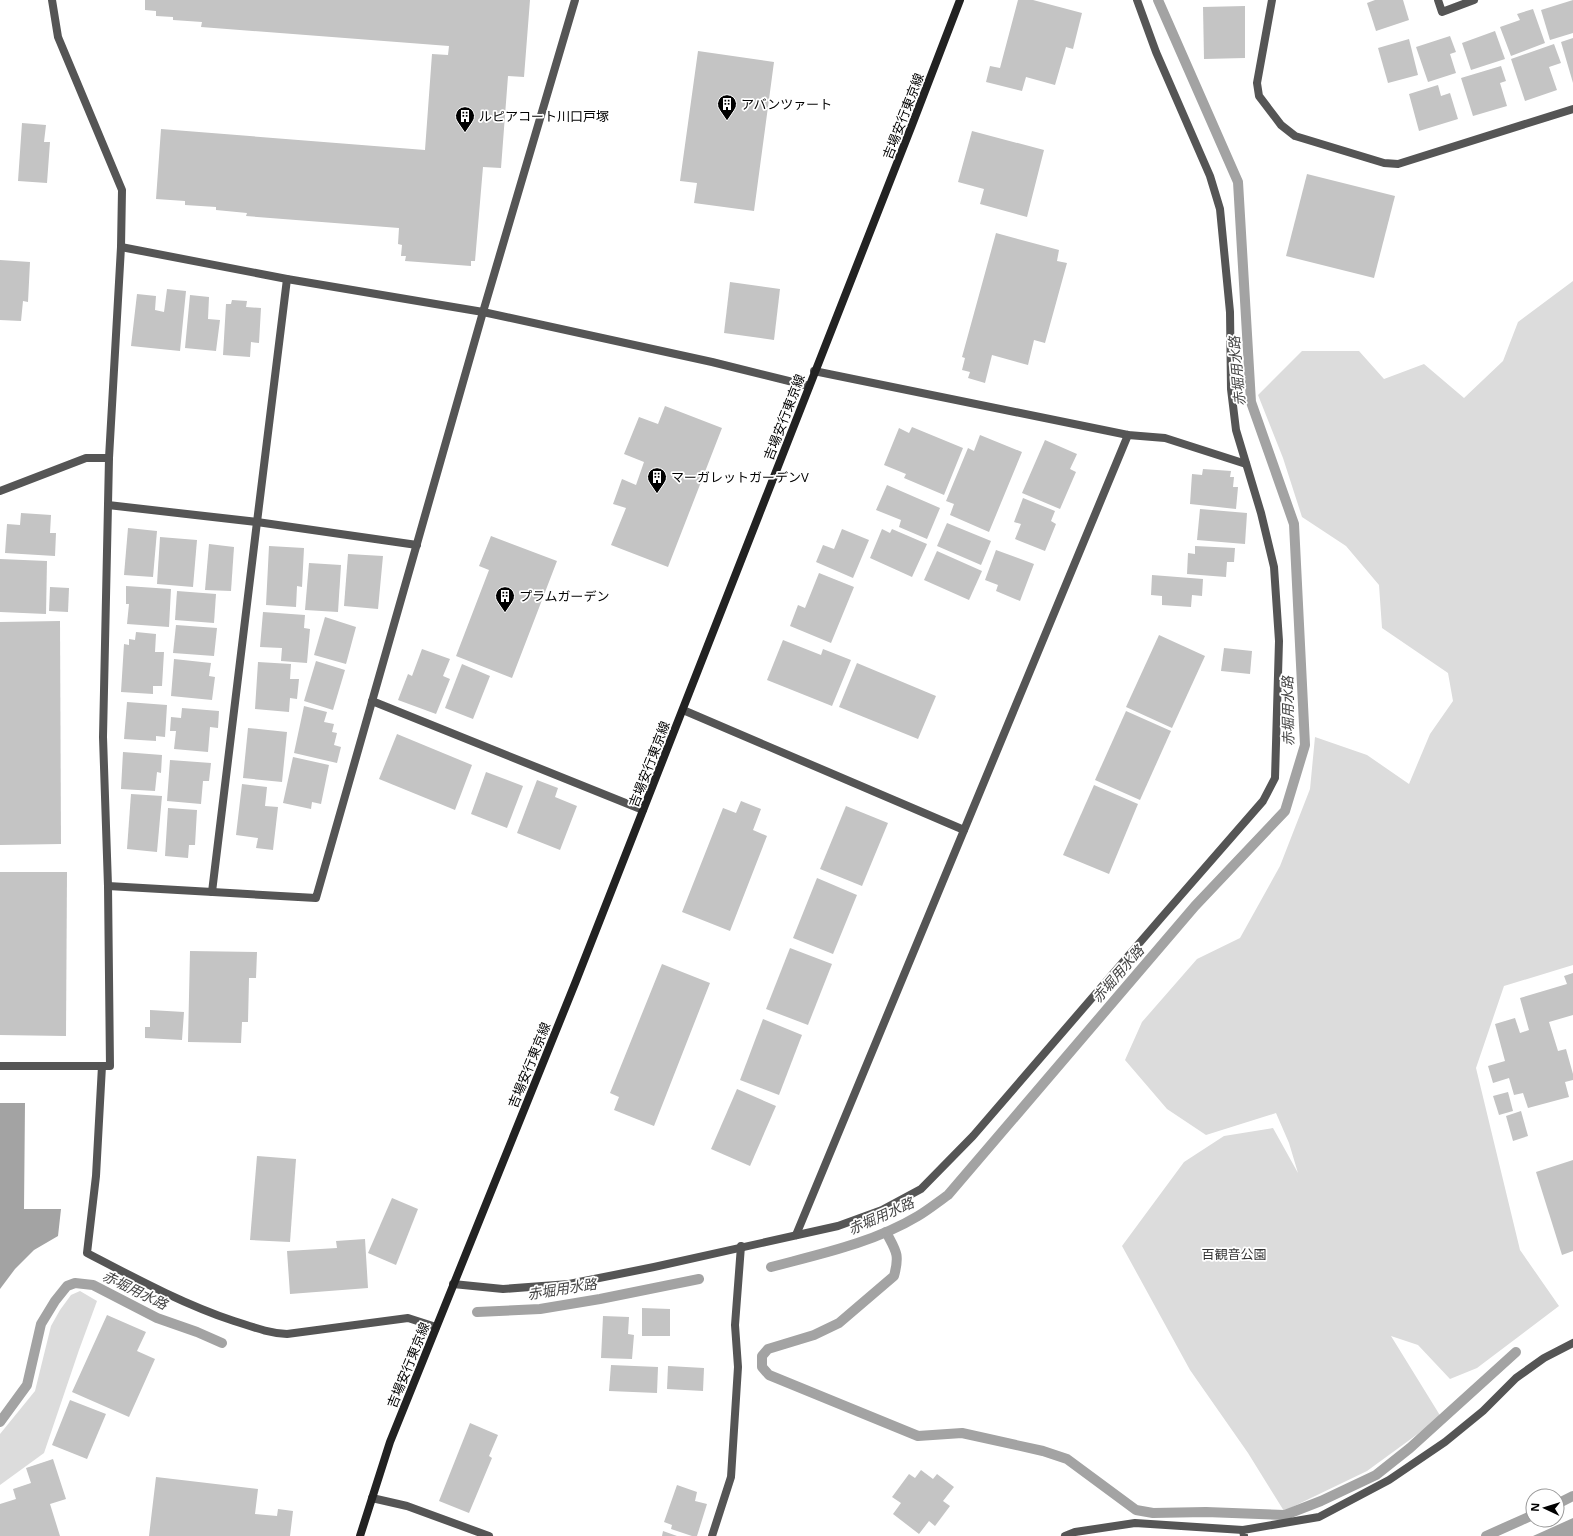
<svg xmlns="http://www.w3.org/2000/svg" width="1573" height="1536" font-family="'Open Sans','Noto Sans JP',sans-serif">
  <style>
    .green { fill: #dcdcdc }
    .water { fill: #a3a3a3 }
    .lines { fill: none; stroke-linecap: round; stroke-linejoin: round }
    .stream { stroke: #a3a3a3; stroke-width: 10 }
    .building { fill: #c4c4c4 }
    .lane { stroke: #555; stroke-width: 8 }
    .street { stroke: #555; stroke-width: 8 }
    .secondary { stroke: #222; stroke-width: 8 }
    .labels { text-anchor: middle; stroke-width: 3.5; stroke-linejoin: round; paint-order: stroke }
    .poi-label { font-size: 13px; fill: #000; stroke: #fff; text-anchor: start }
    .street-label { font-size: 13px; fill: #000; stroke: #fff }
    .park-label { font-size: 13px; fill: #333; stroke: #fff }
    .water-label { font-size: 14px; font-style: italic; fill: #444; stroke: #fff }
  </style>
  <rect width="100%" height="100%" fill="#fff"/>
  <!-- green -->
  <g class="green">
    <path d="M1573,281V965L1504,986L1476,1068L1520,1250L1559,1306L1477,1368L1450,1379L1418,1345L1391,1336L1441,1417L1367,1471L1284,1511L1248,1453L1190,1370L1122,1246L1184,1162L1224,1136L1273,1128L1298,1173L1289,1143L1276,1113L1206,1135L1167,1109L1125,1060L1142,1022L1197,959L1240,938L1280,866L1310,789L1315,737L1367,755L1409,784L1430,734L1453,701L1448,673L1382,628L1379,585L1346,546L1302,517L1283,458L1258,395L1302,351H1359L1384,379L1424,364L1464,398L1503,361L1518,322Z"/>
    <path d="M80,1291L97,1301L79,1350L44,1453L0,1485V1434L35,1391L51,1326L60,1310L71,1295Z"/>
  </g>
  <!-- water -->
  <g class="water">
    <path d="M0,1103H25L24,1209H61L58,1236L34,1250L15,1269L0,1289Z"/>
    <path d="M1573,1518V1536H1533Z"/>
  </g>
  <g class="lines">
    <!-- stream -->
    <g class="stream">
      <path d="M886,1232C896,1251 900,1254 894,1276L839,1323L814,1335L768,1349L762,1356V1367L769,1375L918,1436L962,1433L1043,1451L1067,1459L1136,1510L1153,1513L1206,1512L1285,1515L1321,1501L1376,1475L1410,1448L1516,1352"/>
      <path d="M771,1267C820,1254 873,1243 918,1216C928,1210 938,1202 948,1195L1195,906L1285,811L1305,745L1294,524L1251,402L1238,182L1158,0"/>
      <path d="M477,1312L540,1309L600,1299L699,1279"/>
      <path d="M0,1422L27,1385L41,1324L55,1301L67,1286L75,1283L93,1285L157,1318L197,1332L222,1343"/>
      <path d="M1557,1504L1573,1496"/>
      <path d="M1486,1536L1533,1515"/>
    </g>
  </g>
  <!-- building -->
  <g class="building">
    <path d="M145,0H530L524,77L508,76L501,168L483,167L475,261H471V266L405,261L406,256H401L402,245L398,244L399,228L246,216L247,213L216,210V207L185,205V201L156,199L161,129L425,150L432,54L448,55L449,46L201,27L202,22L173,20V17L156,16V11L145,10Z"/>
    <path d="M1018,0H1033L1082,13L1073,49L1066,47L1055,85L1026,77L1022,91L986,82L990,66L1000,68Z"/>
    <path d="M1375,0H1403L1409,20L1376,31L1367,3Z"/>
    <path d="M1573,0V33L1550,40L1541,10Z"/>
    <path d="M1245,6V58L1204,59L1203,7Z"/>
    <path d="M1533,9L1545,43L1511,56L1500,27L1520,20L1517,14Z"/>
    <path d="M1495,31L1505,59L1471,70L1462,43Z"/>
    <path d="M1450,36L1456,52L1450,54L1456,73L1428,82L1416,47Z"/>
    <path d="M1573,38V83L1561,42Z"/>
    <path d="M1409,39L1418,75L1388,83L1378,48Z"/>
    <path d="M1554,44L1561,63L1549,67L1557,90L1525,101L1511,59Z"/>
    <path d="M698,51L774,62L754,211L694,203L697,183L680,181Z"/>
    <path d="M1501,66L1506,81L1500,83L1507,106L1473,116L1461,78Z"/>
    <path d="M1438,85L1441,96L1450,93L1458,119L1419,131L1409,94Z"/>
    <path d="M22,123L46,125L44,142H50L47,183L18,181Z"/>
    <path d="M972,131L1044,150L1027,217L980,204L984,189L958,182Z"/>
    <path d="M1307,174L1395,196L1374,278L1286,256Z"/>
    <path d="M996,233L1059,250L1057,261L1067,263L1045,343L1034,340L1028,365L992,355L985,383L968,378L970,372L962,370L965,358L962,357Z"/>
    <path d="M0,260L30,262L28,302L23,301L21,321L0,320Z"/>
    <path d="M730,282L780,289L774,340L724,333Z"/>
    <path d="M167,289L186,291L180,351L131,346L137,294L156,296L155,310L164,312Z"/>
    <path d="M190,295L209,297L208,319L220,320L216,351L185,348Z"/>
    <path d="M232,300L247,301L246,307L261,308L259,343L251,342L250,357L223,355L226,304H231Z"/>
    <path d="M665,406L722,428L668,567L611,545L626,508L613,504L622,479L636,485L644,462L624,454L639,417L658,424Z"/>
    <path d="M912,427L963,448L944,495L904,478L906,474L884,465L899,428L909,433Z"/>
    <path d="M980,435L1022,452L989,532L950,515L954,504L946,501L968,448L974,451Z"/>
    <path d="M1045,440L1077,454L1070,469L1076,472L1060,509L1022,493Z"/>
    <path d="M1203,469L1231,471L1230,477H1234L1233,487H1238L1236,509L1190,504L1192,474L1202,475Z"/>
    <path d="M887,485L940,508L927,539L899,527L901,520L876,510Z"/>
    <path d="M1023,498L1055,511L1051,521L1056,524L1045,551L1015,539L1021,524L1014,522Z"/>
    <path d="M1200,509L1247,513L1245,544L1197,540Z"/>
    <path d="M21,513L51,515L50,533H56L55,556L5,553L7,524L20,525Z"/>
    <path d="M947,523L991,541L981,565L937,546Z"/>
    <path d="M128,528L157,531L153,577L124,575Z"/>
    <path d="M842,529L869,540L853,578L816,562L823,545L834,549Z"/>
    <path d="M882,529L890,533L892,529L927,544L912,577L870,558Z"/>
    <path d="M491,536L557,561L512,678L456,656L489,570L479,566Z"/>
    <path d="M160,537L197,540L193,587L157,584Z"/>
    <path d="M209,544L234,547L231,591L205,590Z"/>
    <path d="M269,546L304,548L302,587L297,586L296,607L266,605Z"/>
    <path d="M1195,546L1235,548L1234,562H1227L1226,577L1187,574L1188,553L1195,554Z"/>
    <path d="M996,550L1034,564L1020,601L996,591L998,585L985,580Z"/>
    <path d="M937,551L982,571L969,600L924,580Z"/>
    <path d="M348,554L383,556L378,609L344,606Z"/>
    <path d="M0,559L47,561L46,614L0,612Z"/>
    <path d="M309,563L341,565L338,612L305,610Z"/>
    <path d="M819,573L854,587L831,643L790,626L798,605L805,608Z"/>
    <path d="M1152,575L1203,579L1202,596L1192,595L1191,607L1162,605V596L1151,595Z"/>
    <path d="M126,586L171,589L169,627L127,624L129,604H126Z"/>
    <path d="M50,587L69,588L68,612L49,611Z"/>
    <path d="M177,591L216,594L214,623L175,620Z"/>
    <path d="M263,612L305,615L304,628L310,629L307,663L281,661L282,648L260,647Z"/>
    <path d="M325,617L356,627L346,664L314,655Z"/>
    <path d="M60,621L61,844L0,845V622Z"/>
    <path d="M176,625L217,628L214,656L173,653Z"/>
    <path d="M136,632L156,634L155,652H164L162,686H153V694L121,692L124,644L129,645V639L135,640Z"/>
    <path d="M1159,635L1205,656L1172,728L1126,707Z"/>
    <path d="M783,640L821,655L823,649L851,660L832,706L767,680Z"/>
    <path d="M1224,648L1252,651L1250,674L1221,671Z"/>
    <path d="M422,649L450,659L443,676L450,679L436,714L398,700L408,674L412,676Z"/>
    <path d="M174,659L211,663L209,676L215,677L212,700L171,696Z"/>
    <path d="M316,661L345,670L333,710L304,701Z"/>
    <path d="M258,662L291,664L290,679H299L297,699L290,698L289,712L255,709Z"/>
    <path d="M857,663L936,696L918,739L839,707Z"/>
    <path d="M462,664L490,676L473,719L445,708Z"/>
    <path d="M127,702L167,705L165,737L156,736V741L124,739Z"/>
    <path d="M304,706L327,712L324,722L334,724L332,732L337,733L334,745L341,747L337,763L294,753Z"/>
    <path d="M182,708L219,711L218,728L210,727L208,752L174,749L176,731H170L171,717L181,718Z"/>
    <path d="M1126,711L1171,731L1140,800L1095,780Z"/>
    <path d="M248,728L287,732L282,782L243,778Z"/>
    <path d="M397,734L472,765L455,810L379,779Z"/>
    <path d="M123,752L162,755L161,773L157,772L155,791L121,789Z"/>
    <path d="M293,757L329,765L321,804L312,802L311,809L283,803Z"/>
    <path d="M170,760L211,763L209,781H203L201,804L167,801Z"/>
    <path d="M486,772L523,786L507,828L471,814Z"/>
    <path d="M537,780L558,788L555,797L577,806L560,850L517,833Z"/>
    <path d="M242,784L267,787L265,806L278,807L273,850L256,848L258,838L236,835Z"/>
    <path d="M1094,785L1138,804L1109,874L1063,855Z"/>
    <path d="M131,794L162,796L157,852L127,849Z"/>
    <path d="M741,801L761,809L753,830L767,836L730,931L682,912L723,808L736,813Z"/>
    <path d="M846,806L888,823L862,886L820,869Z"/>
    <path d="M168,808L197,810L195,845H189L188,858L165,856Z"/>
    <path d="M0,872H67L66,1036L0,1035Z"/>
    <path d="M817,878L857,895L833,954L793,938Z"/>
    <path d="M790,948L832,964L808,1025L766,1009Z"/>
    <path d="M190,951L257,952L256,978H249L248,1022H242L241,1043L188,1042Z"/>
    <path d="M662,964L710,983L654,1126L614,1110L619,1097L610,1093Z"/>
    <path d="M1573,973V1015L1549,1022L1558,1051L1566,1049L1573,1074V1080L1565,1082L1569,1097L1528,1108L1523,1093L1514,1095L1509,1078L1493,1083L1488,1066L1505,1061L1495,1024L1515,1018L1520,1033L1529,1030L1520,998L1567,984L1564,976Z"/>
    <path d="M150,1010L184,1012L182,1040L145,1038V1027H150Z"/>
    <path d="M763,1019L802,1035L779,1095L740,1080Z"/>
    <path d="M737,1089L776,1106L750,1166L711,1149Z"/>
    <path d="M1508,1092L1513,1111L1499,1115L1493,1096Z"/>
    <path d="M1521,1111L1528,1136L1513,1141L1506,1116Z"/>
    <path d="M257,1156L296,1159L290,1242L250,1240Z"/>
    <path d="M1573,1160V1251L1562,1255L1536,1172Z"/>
    <path d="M392,1198L418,1209L396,1265L368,1253Z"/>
    <path d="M365,1239L368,1288L290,1294L287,1251L337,1248L336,1241Z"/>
    <path d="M642,1308L670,1309V1336H642Z"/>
    <path d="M107,1315L146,1332L137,1351L155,1359L129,1417L72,1392Z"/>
    <path d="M603,1316L629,1317L628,1334L634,1335L632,1359L601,1358Z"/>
    <path d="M611,1365L658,1367L657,1393L609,1391Z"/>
    <path d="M668,1366L704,1368L703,1391L667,1389Z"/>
    <path d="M70,1400L106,1414L87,1459L52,1445Z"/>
    <path d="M470,1423L498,1435L489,1456L492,1458L469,1513L439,1501Z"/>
    <path d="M53,1459L66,1499L50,1504L60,1536H0V1504L16,1499L13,1489L31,1483L26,1468Z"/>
    <path d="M921,1470L933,1479L937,1474L954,1487L943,1501L950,1506L935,1526L929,1521L919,1534L893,1514L901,1503L892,1497L909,1474L915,1478Z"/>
    <path d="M156,1477L258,1489L255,1514L277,1516L278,1509L293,1511L290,1536H149Z"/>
    <path d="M677,1485L697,1492L695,1501L707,1504L697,1536H692L671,1529L672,1525L664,1522Z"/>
    <path d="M663,1531L677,1536H662Z"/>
  </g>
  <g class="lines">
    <!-- lane -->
    <g class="lane">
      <path d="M257,522L287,279"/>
      <path d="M372,701L643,810"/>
    </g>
    <!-- street -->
    <g class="street">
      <path d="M1272,0L1257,83L1259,96L1281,125L1295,136L1384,163L1398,164L1573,109"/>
      <path d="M1438,0L1442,12L1474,0"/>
      <path d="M121,247L287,279L483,312L712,362L809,386"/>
      <path d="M814,371L1128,435L1165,438L1246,464"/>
      <path d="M0,491L86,458H109"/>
      <path d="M108,505L257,522L417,545"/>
      <path d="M683,710L964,830"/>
      <path d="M108,886L316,898L483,312L575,0"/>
      <path d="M212,892L257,522"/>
      <path d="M0,1066H110L108,886L103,737L109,458L121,247L122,190L58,37L52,0"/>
      <path d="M102,1066L96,1176L87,1253C135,1278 183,1304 234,1321C253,1327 268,1333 287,1334L408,1318L436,1327"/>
      <path d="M796,1235L1128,435"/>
      <path d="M453,1284L503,1289L569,1284L654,1267L838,1226L882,1210L921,1189L973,1136L1161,918L1263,801L1275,778L1279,641L1274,567L1261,513L1236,430L1231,389L1230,312L1220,209L1210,176L1156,52L1137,0"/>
      <path d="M372,1498L407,1506L489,1536"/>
      <path d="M712,1536L731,1477L738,1367L735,1325L741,1246"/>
      <path d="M1065,1536L1075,1532L1135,1523L1243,1530"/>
      <path d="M1244,1536L1243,1530L1319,1517L1389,1480L1445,1442L1483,1411L1516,1378L1544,1358L1573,1343"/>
    </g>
    <!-- secondary -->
    <path class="secondary" d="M360,1536L390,1442L576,981L912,125L960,0"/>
  </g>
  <!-- icons -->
  <defs>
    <g id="building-pin" transform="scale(1)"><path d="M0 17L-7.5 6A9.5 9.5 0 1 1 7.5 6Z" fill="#000" stroke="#fff"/><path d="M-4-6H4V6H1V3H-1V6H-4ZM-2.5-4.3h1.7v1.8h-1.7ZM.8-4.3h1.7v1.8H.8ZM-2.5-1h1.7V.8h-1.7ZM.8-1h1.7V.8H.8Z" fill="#fff"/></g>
  </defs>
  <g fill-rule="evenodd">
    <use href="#building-pin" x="727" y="104"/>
    <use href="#building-pin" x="465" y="116"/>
    <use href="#building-pin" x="657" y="477"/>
    <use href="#building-pin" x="505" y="596"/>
  </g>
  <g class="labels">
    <!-- poi labels -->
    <g class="poi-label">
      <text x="741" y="109">アバンツァート</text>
      <text x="479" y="121">ルピアコート川口戸塚</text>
      <text x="671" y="482">マーガレットガーデンV</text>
      <text x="519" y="601">プラムガーデン</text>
    </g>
    <!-- street labels -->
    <g class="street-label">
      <text transform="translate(903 116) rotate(-69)" y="5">吉場安行東京線</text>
      <text transform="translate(784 417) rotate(-69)" y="5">吉場安行東京線</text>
      <text transform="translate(649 764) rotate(-69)" y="5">吉場安行東京線</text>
      <text transform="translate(529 1065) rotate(-68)" y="5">吉場安行東京線</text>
      <text transform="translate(408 1365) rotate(-68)" y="5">吉場安行東京線</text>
    </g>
    <!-- park labels -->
    <g class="park-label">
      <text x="1234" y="1259">百観音公園</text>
    </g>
    <!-- water labels -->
    <g class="water-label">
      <text transform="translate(1237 371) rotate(-95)" y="5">赤堀用水路</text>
      <text transform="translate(1288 711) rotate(-91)" y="5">赤堀用水路</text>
      <text transform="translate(1118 974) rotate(-49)" y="5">赤堀用水路</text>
      <text transform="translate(881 1216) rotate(-24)" y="5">赤堀用水路</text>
      <text transform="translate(562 1289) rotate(-9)" y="5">赤堀用水路</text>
      <text transform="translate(135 1290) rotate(26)" y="5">赤堀用水路</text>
    </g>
  </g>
  <!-- north arrow -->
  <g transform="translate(1545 1508) rotate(274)"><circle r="19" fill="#ffffff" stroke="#999999"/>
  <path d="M0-3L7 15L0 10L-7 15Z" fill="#000000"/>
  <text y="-6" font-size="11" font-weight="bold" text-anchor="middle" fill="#000000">N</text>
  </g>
</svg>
